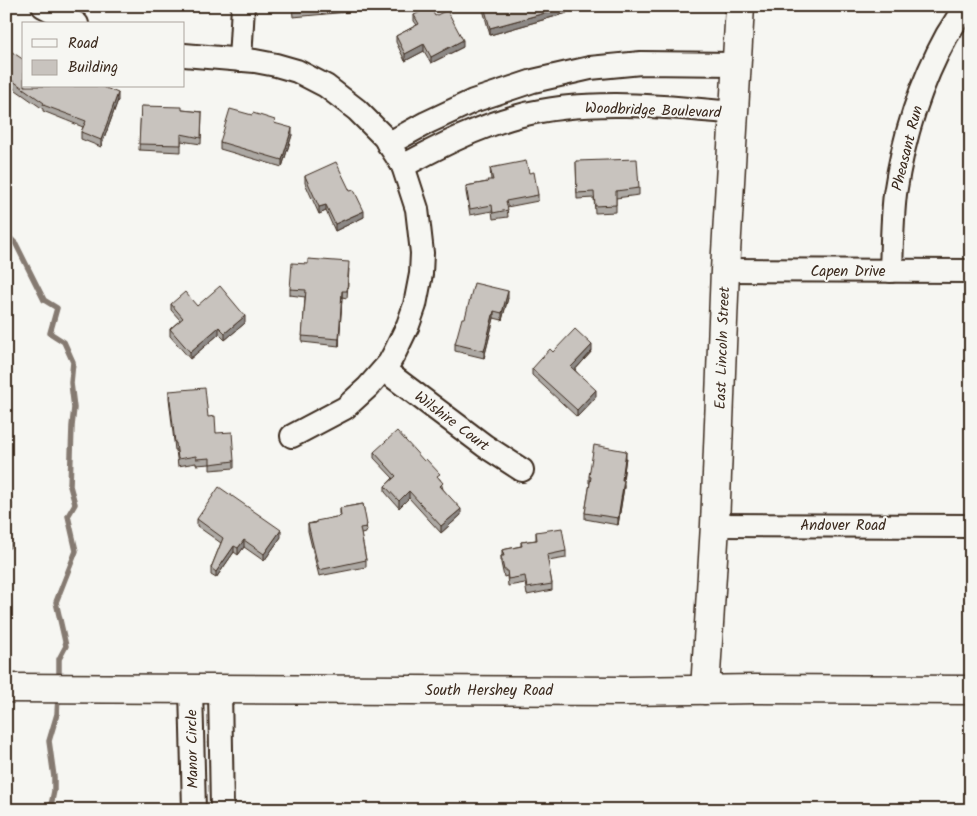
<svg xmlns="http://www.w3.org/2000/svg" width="977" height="816" font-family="Kalam,sans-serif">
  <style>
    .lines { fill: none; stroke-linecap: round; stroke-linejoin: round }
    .stream { stroke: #857a71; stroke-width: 5.5 }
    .street-casing { stroke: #3b2a1e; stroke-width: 26 }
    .secondary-casing { stroke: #3b2a1e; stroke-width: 31 }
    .street { stroke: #f6f6f2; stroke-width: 22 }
    .secondary { stroke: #f6f6f2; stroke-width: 28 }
    .wall { fill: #aca8a3; stroke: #3b2a1e }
    .shaded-wall { fill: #8c8885; stroke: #3b2a1e }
    .building { fill: #c8c3be; stroke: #3b2a1e }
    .labels { text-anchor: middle; stroke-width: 4; stroke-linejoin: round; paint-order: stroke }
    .street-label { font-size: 15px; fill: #3b2a1e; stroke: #f6f6f2 }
  </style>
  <rect width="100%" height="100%" fill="#f6f6f2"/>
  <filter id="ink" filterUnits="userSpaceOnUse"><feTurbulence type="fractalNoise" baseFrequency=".02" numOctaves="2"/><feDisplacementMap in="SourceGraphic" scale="10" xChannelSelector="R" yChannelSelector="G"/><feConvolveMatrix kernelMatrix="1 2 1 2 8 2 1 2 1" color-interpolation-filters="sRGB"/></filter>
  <g filter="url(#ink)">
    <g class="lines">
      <!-- stream -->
      <g class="stream">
        <path d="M6,234L16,244L44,300L57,308L50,333L64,342L73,362L71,383L74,408L72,426L70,486L75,504L68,516L76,551L56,602L66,646L59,659V682"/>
        <path d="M50,810L54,791V777L49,741L57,714L58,697"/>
      </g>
      <!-- street casing -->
      <g class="street-casing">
        <g id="street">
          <path d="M43,6L77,24"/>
          <path d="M184,55L255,61L276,65L297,71L326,86L357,110L384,137L403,166L417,209L422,253L421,274L415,305L408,325L395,352L389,363L368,387L345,408L292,436"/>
          <path d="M240,60L243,6"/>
          <path d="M388,144L426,123L473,101L533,81L590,68L641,63L736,64"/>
          <path d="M403,166C440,146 477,127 518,116C585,98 665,106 734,113"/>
          <path d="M725,270L971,271"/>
          <path d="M891,271C892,246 892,220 895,194C903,139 920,84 947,35C953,26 959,16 965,6"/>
          <path d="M384,370L485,446L522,470"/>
          <path d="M715,525L971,526"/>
          <path d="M191,689L194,810"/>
          <path d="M220,689L222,810"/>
        </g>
      </g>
      <!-- secondary casing -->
      <g class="secondary-casing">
        <g id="secondary">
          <path d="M6,688L628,691L755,689L971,690"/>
          <path d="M705,690L715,525L725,270L740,6"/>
        </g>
      </g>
      <!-- street -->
      <use href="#street" class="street"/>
      <!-- secondary -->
      <use href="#secondary" class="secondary"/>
    </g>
    <!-- wall -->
    <g class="wall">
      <path d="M292,6H348V12L293,17Z"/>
      <path d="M482,6H567V13L490,35Z"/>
      <path d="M414,15L435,16L463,47L431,63L424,51L405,61L396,42V36L417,25L414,21Z"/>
      <path d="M6,48L24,86L118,100L101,147L81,139V132L83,127L43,111V109L6,83Z"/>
      <path d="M141,106L182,110L202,112L201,144L181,141V152L139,150Z"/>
      <path d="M275,123L292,135L282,167L220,149V142Z"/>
      <path d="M576,161L639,188V195L616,198V212L595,213L594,198L577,199Z"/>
      <path d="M490,168L529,173L538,195V201L507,207L508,217L493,219L492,211L470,215L466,192V186L487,182L491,180Z"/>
      <path d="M305,176L350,191L364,217L335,231L326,211L319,214L305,183Z"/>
      <path d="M349,269L347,298L342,297L339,346L302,342L305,297L290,295V289Z"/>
      <path d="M508,298L502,320L494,318L484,358L455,351V344L465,318Z"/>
      <path d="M171,304L197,306L245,323L225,340L219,334L190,359L170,336V329L180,320L171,310Z"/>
      <path d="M592,351L575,370L596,397L577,417L532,375V369L553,352Z"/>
      <path d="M169,391L208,417L216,433L234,461V468L210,470V464L196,465V463L178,466L176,450H175L169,398Z"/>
      <path d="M374,452L440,479L443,489L461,515L441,533L409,498L399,508L385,492V486L393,478L374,458Z"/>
      <path d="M626,457L623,480L624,487L618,525L585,519V513L590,483H589V476Z"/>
      <path d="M6,503H12L10,548H6Z"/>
      <path d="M363,504L367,531L366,532V533L361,534L366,560V567L319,576L308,531V524L340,516V508Z"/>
      <path d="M197,519L281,537L264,561L244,547L238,555L234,552L216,578L211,575V568L221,543L197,526Z"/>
      <path d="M536,532L566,551V558L548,561L552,584V590L527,595L525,583L508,586L507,576L504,577L501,563V556H502V550L521,546V542L536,540Z"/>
    </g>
    <!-- shaded-wall -->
    <g class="shaded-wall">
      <path d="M567,7V13L490,35V28Z"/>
      <path d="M463,40V47L431,63V57Z"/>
      <path d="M424,44V51L405,61V54Z"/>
      <path d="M118,93V100L101,147V140Z"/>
      <path d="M292,128V135L282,167V160Z"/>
      <path d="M326,205V211L319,214V207Z"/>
      <path d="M364,211V217L335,231V224Z"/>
      <path d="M342,291V297L339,346V339Z"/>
      <path d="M508,291V298L502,320V313Z"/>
      <path d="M494,311V318L484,358V351Z"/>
      <path d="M245,316V323L225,340V333Z"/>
      <path d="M219,327V334L190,359V352Z"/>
      <path d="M592,345V351L571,374V367Z"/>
      <path d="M596,390V397L577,417V410Z"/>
      <path d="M626,451V457L622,486V480Z"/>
      <path d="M624,480V487L618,525V518Z"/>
      <path d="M409,491V498L399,508V501Z"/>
      <path d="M461,509V515L441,533V526Z"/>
      <path d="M281,530V537L264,561V554Z"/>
      <path d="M244,540V547L238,555V548Z"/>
      <path d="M234,546V552L216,578V572Z"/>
    </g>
    <!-- building -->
    <g class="building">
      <path d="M293,6H339L293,11Z"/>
      <path d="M484,6H567V7L490,28Z"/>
      <path d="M430,7L435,16L447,10L463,40L431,57L424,44L405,54L396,36L419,24L414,15Z"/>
      <path d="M6,48L24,60V86H101L118,93L101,140L81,132L86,121L43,105L44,103L6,76Z"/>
      <path d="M141,106L182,107V110L202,112L201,138L181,134V145L139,144Z"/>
      <path d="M230,109L252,115L253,113L275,120L274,123L292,128L282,160L220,142Z"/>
      <path d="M637,159L639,188L616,191V205L595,206L594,192L577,193L576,161Z"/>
      <path d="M526,161L529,173L534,172L538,195L506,201L508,210L493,213L492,205L470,209L466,186L488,182L487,180H493L490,168Z"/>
      <path d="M336,162L350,191L354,190L364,211L335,224L326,205L319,207L305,176Z"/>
      <path d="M308,259L349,262L347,291H342L339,339L302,336L306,290L290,289L292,263L308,264Z"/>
      <path d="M474,283L508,291L502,313L494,311L484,351L455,344L462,318H465Z"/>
      <path d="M220,286L245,316L225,333L219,327L190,352L170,329L183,318L171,304L185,292L197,306Z"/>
      <path d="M575,329L592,345L571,367L596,390L577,410L532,369L550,349L553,352Z"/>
      <path d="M205,388L208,417L215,416L216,433L232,432L234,461L210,464V458L196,459V456L178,459L176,443H175L169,391Z"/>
      <path d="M397,431L424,461L426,459L440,474L437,476L443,483L440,486L461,509L441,526L409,491L399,501L385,486L396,476L374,452Z"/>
      <path d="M594,445L626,451L622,480H624L618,518L585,513L591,477L589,476Z"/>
      <path d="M219,487L281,530L264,554L244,540L238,548L234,546L216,572L211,568L223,538L197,519Z"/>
      <path d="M6,503H12L10,541H6Z"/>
      <path d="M363,504L367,525H366V527L360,528L366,560L319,570L308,524L316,523V521L341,516L340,508Z"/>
      <path d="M562,528L566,551L547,555L552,584L527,588L525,576L508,579L507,570H504L501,556H504L502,550L522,546L521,542L537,540L536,532Z"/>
    </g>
  </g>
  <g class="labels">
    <!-- street labels -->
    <g class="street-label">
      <text transform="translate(653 110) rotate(2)" y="5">Woodbridge Boulevard</text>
      <text transform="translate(907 148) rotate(-76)" y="5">Pheasant Run</text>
      <text x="848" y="276">Capen Drive</text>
      <text transform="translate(722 348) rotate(-88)" y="5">East Lincoln Street</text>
      <text transform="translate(452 421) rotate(37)" y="5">Wilshire Court</text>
      <text x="843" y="530">Andover Road</text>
      <text x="489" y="695">South Hershey Road</text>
      <text transform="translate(192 749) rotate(-91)" y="5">Manor Circle</text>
    </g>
  </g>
  <!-- margin -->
  <rect width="977" height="816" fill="none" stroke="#f6f6f2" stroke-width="25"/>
  <rect x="12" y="12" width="952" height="791" fill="none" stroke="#3b2a1e" stroke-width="2" filter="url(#ink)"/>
  <!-- legend -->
  <rect x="22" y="22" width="162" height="65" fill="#f6f6f2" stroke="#aba49d"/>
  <rect x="32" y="39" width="25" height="8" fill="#f6f6f2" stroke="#aba49d"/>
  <text x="68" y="48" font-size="15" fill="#3b2a1e">Road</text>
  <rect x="32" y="60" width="25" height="15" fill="#c8c3be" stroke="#aba49d"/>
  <text x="68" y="72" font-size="15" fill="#3b2a1e">Building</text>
</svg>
